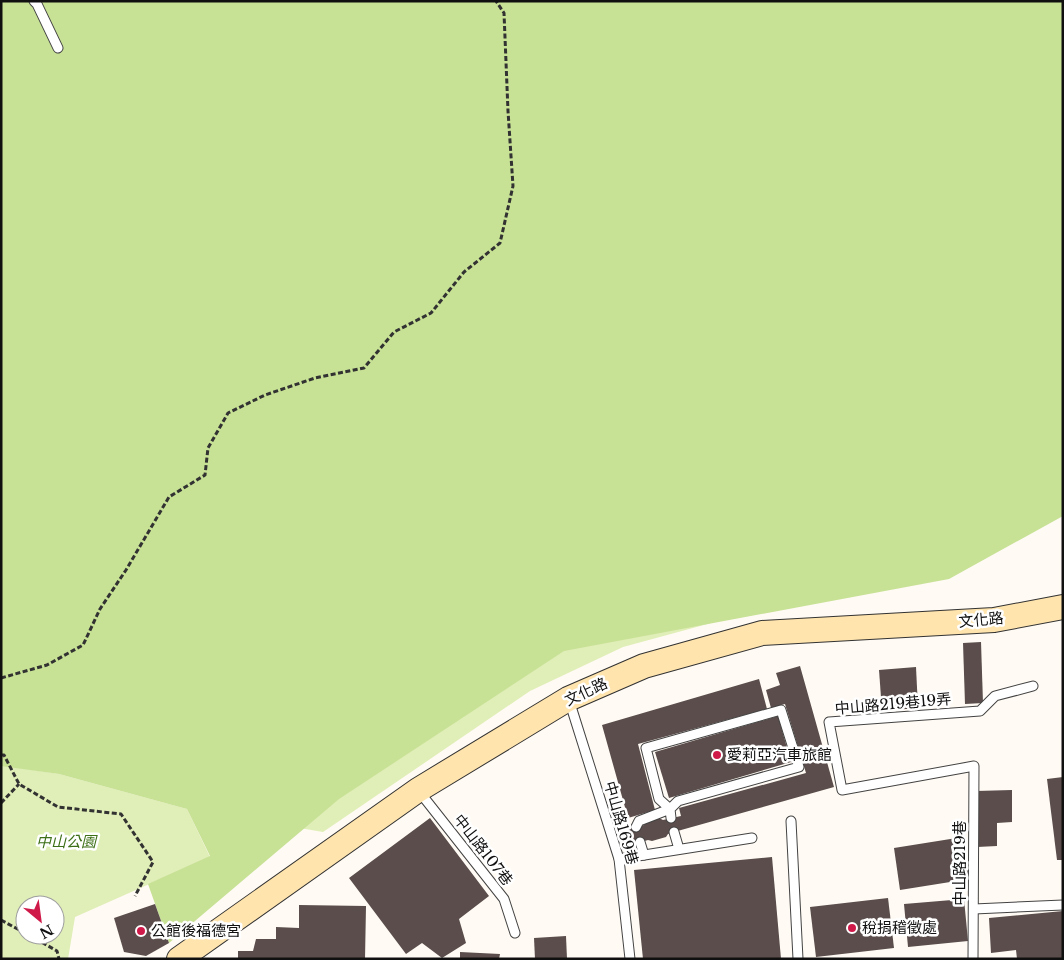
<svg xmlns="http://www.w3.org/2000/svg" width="1064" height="960" font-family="'Libre Baskerville','Noto Sans TC',serif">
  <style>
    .green { fill: #e0eeb7; fill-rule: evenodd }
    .forest { fill: #c7e195 }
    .building { fill: #5a4d4b }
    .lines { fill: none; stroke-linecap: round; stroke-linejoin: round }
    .lane-casing { stroke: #434343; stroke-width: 11 }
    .secondary-casing { stroke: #323232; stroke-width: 26 }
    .path { stroke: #323232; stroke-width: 3; stroke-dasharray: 5 2.5; stroke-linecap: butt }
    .lane { stroke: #fff; stroke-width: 9 }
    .secondary { stroke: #ffe4ae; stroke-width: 24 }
    .poi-dot { fill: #cf1949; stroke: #fff; stroke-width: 2 }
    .labels { text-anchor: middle; stroke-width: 5; stroke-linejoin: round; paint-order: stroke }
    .street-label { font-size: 15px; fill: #101010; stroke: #fff }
    .poi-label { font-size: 15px; fill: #101010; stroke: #fff; text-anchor: start }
    .park-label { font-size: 15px; font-style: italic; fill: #3d6f18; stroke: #fff }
  </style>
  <rect width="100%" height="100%" fill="#fffaf3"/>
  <!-- green -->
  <path class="green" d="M1,566L737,616L623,647L530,691L323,832L234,817L94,767L27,769L59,774L187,809L210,857L75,917L68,959H2L1,940ZM25,905H55V935H25Z"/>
  <!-- forest -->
  <path class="forest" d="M1,1H1063V516L949,579L564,651L339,799L169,943L148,884L210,856L187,809L59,774L1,766Z"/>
  <!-- building -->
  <g class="building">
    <path d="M981,642L983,703L965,704L963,643Z"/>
    <path d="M800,666L834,787L674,832L668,834L666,837L652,841L648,840L631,845L627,830L644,825L646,822L659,818L663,820L681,816L679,808L806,773L785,704L771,708L766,690L780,685L776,673Z"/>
    <path d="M916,667L918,708L882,711L879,670Z"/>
    <path d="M759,679L767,709L638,744L655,810L628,818L602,725Z"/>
    <path d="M778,716L791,762L669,798L655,752Z"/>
    <path d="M1063,777V860H1057L1047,779Z"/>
    <path d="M1012,790V822L997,823V846L977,847L976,791Z"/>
    <path d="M430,818L489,896L459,919L466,943L442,958L422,943L406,954L349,878Z"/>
    <path d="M963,837L969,879L900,890L894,848Z"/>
    <path d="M772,857L781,959H643L634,870Z"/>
    <path d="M888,898L894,948L816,957L810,907Z"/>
    <path d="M964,899L968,941L908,947L904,904Z"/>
    <path d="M155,904L169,943L146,956L124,952L114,918Z"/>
    <path d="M299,905L366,906L365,959H238V951H253L256,939H276V927L299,928Z"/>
    <path d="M1063,911V959H1017L1016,950L991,953L989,918Z"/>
    <path d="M566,936L567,959H535L534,938Z"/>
    <path d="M460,952L500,954L499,959H460Z"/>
  </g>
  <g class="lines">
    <!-- lane casing -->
    <g class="lane-casing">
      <g id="lane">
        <path d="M34,1L37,4L58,48"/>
        <path d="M569,700L619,859L630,959"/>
        <path d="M418,790L504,899L515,933"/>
        <path d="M791,821L798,959"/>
        <path d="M636,827L639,821L670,809L678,801L799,767L781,710L646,748L659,799L670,809L671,818"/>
        <path d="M674,832L679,849"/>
        <path d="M640,842L644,855"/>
        <path d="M619,859L752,838"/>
        <path d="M974,909L1063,905"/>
        <path d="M973,959L974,766L842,790L829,722L980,711L995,696L1033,686"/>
      </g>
    </g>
    <!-- secondary casing -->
    <g class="secondary-casing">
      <path id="secondary" d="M179,959L418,790L568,699L644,666L762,633L994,620L1063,607"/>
    </g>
    <!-- path -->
    <g class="path">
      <path d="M1,678L47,665L83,645L100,609L126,570L169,497L205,475L208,448L228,413L265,395L315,378L364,368L394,332L431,313L464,272L500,243L513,186L508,111L504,13L496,1"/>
      <path d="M1,755H4L19,784L58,807L121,814L153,862L135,896"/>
      <path d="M1,803L19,784"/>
      <path d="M1,920L25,933"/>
      <path d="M29,935L57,951L59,959"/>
    </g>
    <!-- lane -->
    <use href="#lane" class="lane"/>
    <!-- secondary -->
    <use href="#secondary" class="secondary"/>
  </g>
  <!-- markers -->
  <g class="poi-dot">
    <circle cx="717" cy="755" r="5"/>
    <circle cx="852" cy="928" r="5"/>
    <circle cx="141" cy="931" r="5"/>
  </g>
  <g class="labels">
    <!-- street labels -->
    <g class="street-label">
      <text transform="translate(981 620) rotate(-5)" y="5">文化路</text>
      <text transform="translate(586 692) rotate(-25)" y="5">文化路</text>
      <text transform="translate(893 704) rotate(-5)" y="5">中山路219巷19弄</text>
      <text transform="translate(621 823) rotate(74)" y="5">中山路169巷</text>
      <text transform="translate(483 850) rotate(52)" y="5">中山路107巷</text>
      <text transform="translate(960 863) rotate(-90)" y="5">中山路219巷</text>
    </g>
    <!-- poi labels -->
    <g class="poi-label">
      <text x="727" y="760">愛莉亞汽車旅館</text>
      <text x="862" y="933">稅捐稽徵處</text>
      <text x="151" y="936">公館後福德宮</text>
    </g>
    <!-- park labels -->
    <g class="park-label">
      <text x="66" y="847">中山公園</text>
    </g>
  </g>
  <!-- border -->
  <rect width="1064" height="960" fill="none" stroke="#101010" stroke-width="5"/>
  <!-- north arrow -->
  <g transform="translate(40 920) rotate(151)"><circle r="24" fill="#ffffff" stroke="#9f9f9f"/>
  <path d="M0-4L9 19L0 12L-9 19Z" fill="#cf1949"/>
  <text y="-8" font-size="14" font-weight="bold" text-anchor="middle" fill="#101010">N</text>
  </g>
</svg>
